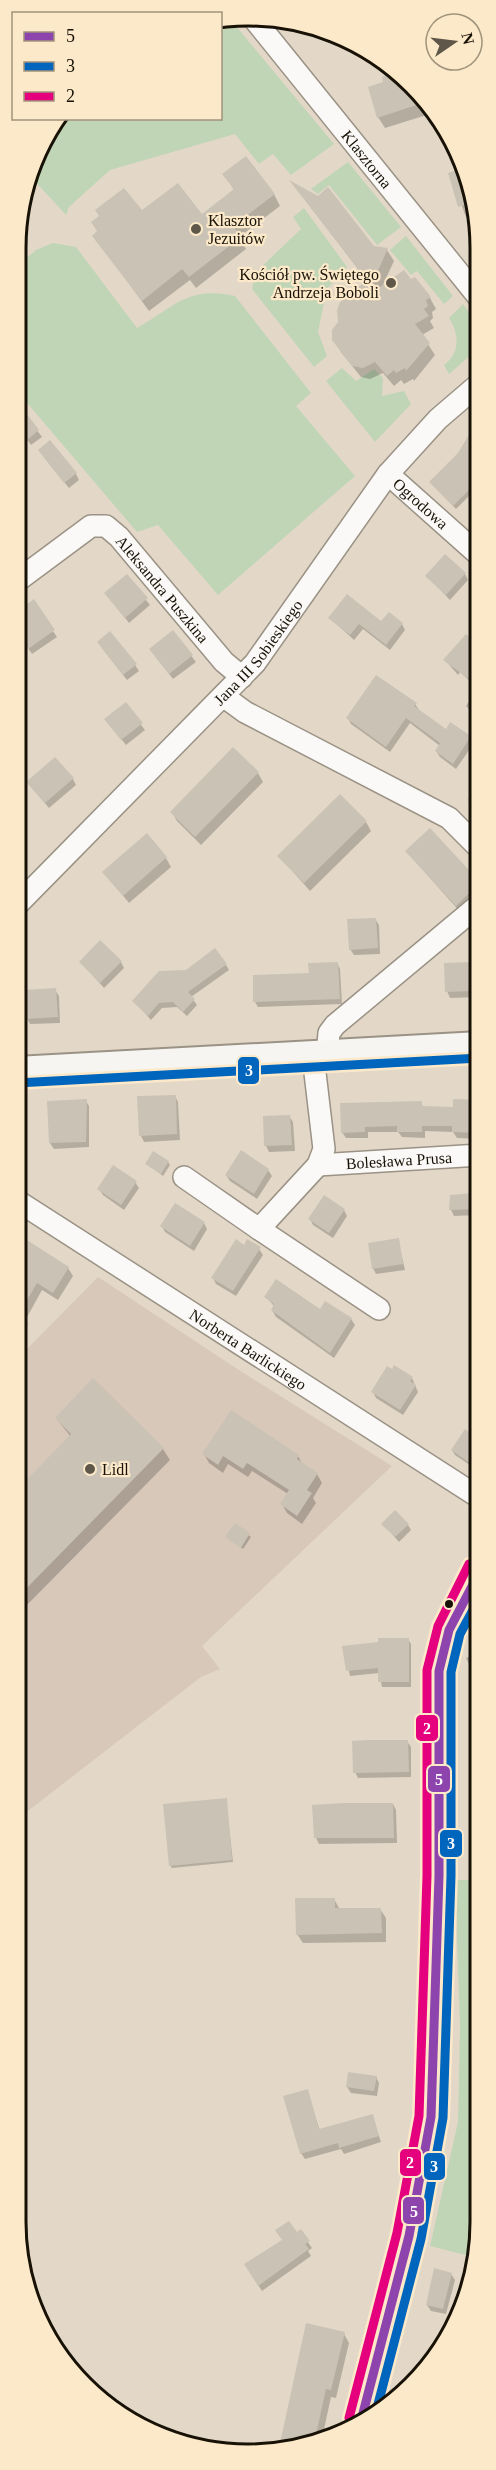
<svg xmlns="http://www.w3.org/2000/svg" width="496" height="2470" font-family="Georgia,serif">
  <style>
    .commercial { fill: #d8c8ba }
    .green { fill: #c0d5b6 }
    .shadow { fill: #0003 }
    .building { fill: #cac2b5 }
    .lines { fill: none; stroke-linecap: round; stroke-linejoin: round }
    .street-casing { stroke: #9a9285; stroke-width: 24 }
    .secondary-casing { stroke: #9a9285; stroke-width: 32 }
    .street { stroke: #fbf9f7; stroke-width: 21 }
    .secondary { stroke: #f7f5f2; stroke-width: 28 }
    .bus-1-casing { stroke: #fce9c9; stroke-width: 14 }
    .bus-2-casing { stroke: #fce9c9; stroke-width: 14 }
    .bus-3-casing { stroke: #fce9c9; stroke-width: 14 }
    .bus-1 { stroke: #8e44ad; stroke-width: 9 }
    .bus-2 { stroke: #0065bd; stroke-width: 9 }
    .bus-3 { stroke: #e5007d; stroke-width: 9 }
    .poi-dot { fill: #5e574a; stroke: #fce9c9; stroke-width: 2 }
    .bus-dot { fill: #171106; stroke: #fce9c9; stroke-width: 2 }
    .labels { text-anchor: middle; stroke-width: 4.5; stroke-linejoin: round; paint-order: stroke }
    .street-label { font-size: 16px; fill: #171106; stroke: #fce9c9 }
    .poi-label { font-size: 16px; fill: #171106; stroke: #fce9c9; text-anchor: start }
    .rim { fill: none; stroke: #171106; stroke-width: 3 }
    .line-badge { stroke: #fce9c9; stroke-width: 2 }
    .badge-label { font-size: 16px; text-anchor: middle; font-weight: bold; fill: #fff }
  </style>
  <rect width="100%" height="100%" fill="#e3d8c8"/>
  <!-- commercial -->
  <path class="commercial" d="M98,1277L242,1372L392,1466L202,1646L220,1669L201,1677L15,1821L16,1612L19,1609L16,1605V1360Z"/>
  <!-- green -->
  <g class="green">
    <path d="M231,20L334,144L291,175L273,154L259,164L235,134L110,170L69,207L66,215L31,177L46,132L58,119L220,118L221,21Z"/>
    <path d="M348,162L401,227L377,245L329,185L318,194L311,189Z"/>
    <path d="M304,208L347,267L327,289L318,332L327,356L314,367L252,289L256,272L301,229L293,217Z"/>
    <path d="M406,236L453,296L444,304L417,271L411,275L390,250Z"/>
    <path d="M53,243L76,247L137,328C176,306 187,286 235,296L311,393L296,406L355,476L218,595L158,525L137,532L17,391V266L36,250Z"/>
    <path d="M463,304L480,327V347L449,374L444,365C461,353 459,333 449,318Z"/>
    <path d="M342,368L356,381L374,369L383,378L382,396L404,391L411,404L375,442L326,381Z"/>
    <path d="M455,1880H479L477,2258L430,2246L458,2122L460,2027Z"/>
  </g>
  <!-- shadow -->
  <g class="shadow">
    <path d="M413,83L433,113L385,128L378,117Z"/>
    <path d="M465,168L476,214L466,217L450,174Z"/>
    <path d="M224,175L274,194L280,206L239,237L246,249L196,288L190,280L149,311L94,236L142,213L201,216L235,191Z"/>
    <path d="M293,184L373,248L387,250L394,261L382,287L414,279L430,298L436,309L432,312L433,318L430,321L434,328L422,335L435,355L414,381L413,379L404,384L401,380L394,386L383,373L370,379L361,377L341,352L334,340L368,282Z"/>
    <path d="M20,407L42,437L31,445L17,426V409Z"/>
    <path d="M474,429L480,433V489L478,487L456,509L434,486L459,454Z"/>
    <path d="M43,456L76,474L79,480L69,488Z"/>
    <path d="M465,574L468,580L450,600L427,576Z"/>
    <path d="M127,576L150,605L129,623L106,594Z"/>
    <path d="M33,602L57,637L32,654L17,632V613Z"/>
    <path d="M330,618L402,624L405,630L390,650L363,629L354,640Z"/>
    <path d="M173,632L196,662L173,679L155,656Z"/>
    <path d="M466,636L480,648V675L473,684L460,672L458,675L445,660Z"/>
    <path d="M102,648L135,665L139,671L127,680Z"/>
    <path d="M477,688L480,690V721L466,706Z"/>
    <path d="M125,704L145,730L126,745L110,725Z"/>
    <path d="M415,704L419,710L446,731L470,737L474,743L456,769L440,757L436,751L440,746L410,723L390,752L351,724L348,718Z"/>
    <path d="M258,773L263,782L201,845L177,821L172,812Z"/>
    <path d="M73,779L76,785L49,808L32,788Z"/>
    <path d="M480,783V815L468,800Z"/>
    <path d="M366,822L371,831L310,891L279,856Z"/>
    <path d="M430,830L480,884V898L462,914L407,852Z"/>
    <path d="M166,858L171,867L129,903L104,872Z"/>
    <path d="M375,919L379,925L380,954L354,955L350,949Z"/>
    <path d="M472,934H480V997L450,998L447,991L445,965L474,964Z"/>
    <path d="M81,962H121L124,968L104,988Z"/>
    <path d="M337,963L340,969L342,1004L258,1007L255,1002Z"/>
    <path d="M226,965L229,970L191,997L197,1005L187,1016L177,1007L162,1008L151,1020L134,1001L186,971Z"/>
    <path d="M55,990L59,996L60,1023L30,1024L27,1018Z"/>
    <path d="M175,1096L178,1102L180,1140L144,1142L141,1136L139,1098Z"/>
    <path d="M86,1101L89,1106V1147L54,1149L50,1143Z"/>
    <path d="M480,1101V1139L457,1138L453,1132L425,1131V1138L402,1137L398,1132H368V1138H346L342,1132L421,1103L424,1108L454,1109Z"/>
    <path d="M289,1116L293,1122L295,1151L269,1152L266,1146Z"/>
    <path d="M241,1152L268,1170L272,1176L257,1199L230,1181L226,1175Z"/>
    <path d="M168,1162L170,1165L163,1176L147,1164Z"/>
    <path d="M135,1182L139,1188L124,1210L103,1195L99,1189Z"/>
    <path d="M474,1195L477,1201L478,1215L454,1216L451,1210V1196Z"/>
    <path d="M344,1210L347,1216L333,1238L313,1225L310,1219Z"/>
    <path d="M204,1223L207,1229L194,1251L165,1232L162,1226Z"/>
    <path d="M16,1235L68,1268L73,1276L58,1300L42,1290L26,1319L28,1324L19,1339L16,1337Z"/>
    <path d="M398,1240L405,1270L376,1274L373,1268Z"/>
    <path d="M244,1247L259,1249L263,1255L236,1296L216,1284L213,1278Z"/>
    <path d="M266,1297L351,1319L355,1325L334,1358L276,1317L272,1310L275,1307Z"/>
    <path d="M412,1378L418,1392L403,1415L376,1398L373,1392Z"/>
    <path d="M56,1418L163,1449L170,1460L23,1609L16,1601V1493L71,1437Z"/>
    <path d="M480,1437V1472L455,1455L452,1450Z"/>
    <path d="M204,1454L298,1456L303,1465L317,1474L322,1483L313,1498L316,1503L302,1524L287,1513L282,1504L288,1494L252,1471L248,1477L228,1464L223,1473L209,1463Z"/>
    <path d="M383,1524L408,1525L411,1530L399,1542Z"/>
    <path d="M235,1525L251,1537L243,1549L227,1537Z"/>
    <path d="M408,1639L411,1644V1687H382L379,1673L350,1676L344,1647Z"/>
    <path d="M479,1651V1685L466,1658Z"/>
    <path d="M407,1741L411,1747V1777L358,1778L355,1772Z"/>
    <path d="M477,1741H479V1765L477,1761Z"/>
    <path d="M226,1800L233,1862L172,1868L170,1865Z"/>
    <path d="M393,1804L396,1810L397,1843L319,1844L316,1838Z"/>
    <path d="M334,1899L339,1908L380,1909L386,1918V1942L303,1943L297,1934Z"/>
    <path d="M376,2077L379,2083L377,2096L351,2093L347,2087Z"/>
    <path d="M307,2091L320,2131L372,2115L381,2142L344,2154L341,2149L305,2159L301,2153Z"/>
    <path d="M300,2231L312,2248L308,2251L311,2256L262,2291L249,2271Z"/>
    <path d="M451,2274L455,2280L446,2314L431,2311L427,2305Z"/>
    <path d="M307,2325L344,2334L349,2343L336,2398L331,2397L321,2443L280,2448Z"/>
  </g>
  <!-- building -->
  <g class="building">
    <path d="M397,72L413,83L426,102L377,118L368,87L383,82L382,77Z"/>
    <path d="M246,156L275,194L233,226L241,237L189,277L182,269L142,301L92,236L97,231L91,222L99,216L95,210L124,188L142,210L178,183L202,214L234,189L222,174Z"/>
    <path d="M465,167L473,202L458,207L448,173Z"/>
    <path d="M289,180L318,196L328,187L374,246L388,248L367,296L404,270L411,279L415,277L431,297L426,300L428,306L424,309L429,316L415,324L430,343L406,371L405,368L396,373L394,370L387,376L375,362L363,368L352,366L332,340V330L338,322L337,310L340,302L367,280Z"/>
    <path d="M17,401L39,430L27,440L17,426Z"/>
    <path d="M480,416V479L453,506L429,482L458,453Z"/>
    <path d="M50,440L77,473L64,483L38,450Z"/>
    <path d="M445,554L466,573L446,595L425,576Z"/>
    <path d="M127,574L148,598L125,618L104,593Z"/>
    <path d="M347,594L381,621L389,612L403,623L386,645L359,624L350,635L328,618Z"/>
    <path d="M34,599L55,630L28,649L17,633V611Z"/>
    <path d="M173,630L193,655L169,674L149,649Z"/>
    <path d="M110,631L137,664L123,675L97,642Z"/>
    <path d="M466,634L480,648V666L469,679L443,660Z"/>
    <path d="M376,675L417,703L414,706L446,729L450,722L471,736L453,764L435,751L440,743L406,718L386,747L346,718Z"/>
    <path d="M126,702L143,723L121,740L104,719Z"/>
    <path d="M233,747L259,772L195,837L170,812Z"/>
    <path d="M55,757L74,778L45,803L26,782Z"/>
    <path d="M340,794L367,821L304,883L277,856Z"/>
    <path d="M430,828L480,882L456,906L405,851Z"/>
    <path d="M147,833L167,857L123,896L102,872Z"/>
    <path d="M376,918L378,948L349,950L347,919Z"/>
    <path d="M100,940L122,961L100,983L79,962Z"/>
    <path d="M215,948L227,964L188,992L195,999L183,1012L173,1002L159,1003L148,1016L132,1001L159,971L186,970Z"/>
    <path d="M338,962L340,999L253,1002V975L309,973L308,963Z"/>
    <path d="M472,962L473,991L445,992L444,963Z"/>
    <path d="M56,988L58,1017L25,1019L24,990Z"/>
    <path d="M176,1095L177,1134L139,1136L137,1096Z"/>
    <path d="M87,1099L86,1142L49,1143L47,1101Z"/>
    <path d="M453,1099L480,1100L478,1133L452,1132V1126H422V1132H397V1126L365,1127V1132L341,1133L340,1103L422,1101V1106L453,1107Z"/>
    <path d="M290,1115L292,1145L264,1146L263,1116Z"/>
    <path d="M241,1150L269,1169L254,1194L225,1175Z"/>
    <path d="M153,1151L169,1161L161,1174L145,1164Z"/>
    <path d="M113,1165L137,1181L121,1205L97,1189Z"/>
    <path d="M475,1193L476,1209L449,1210L450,1195Z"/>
    <path d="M324,1195L345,1209L329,1233L308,1219Z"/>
    <path d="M175,1203L205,1222L190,1246L160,1226Z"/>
    <path d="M16,1233L69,1267L53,1293L37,1283L16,1319Z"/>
    <path d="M399,1238L403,1264L372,1269L368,1243Z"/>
    <path d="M236,1239L244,1245L247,1239L261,1247L233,1291L211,1278Z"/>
    <path d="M276,1279L320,1309L325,1301L352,1318L330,1353L271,1310L274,1304L264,1297Z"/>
    <path d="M394,1365L413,1377L410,1381L416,1385L400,1410L371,1392L387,1366L392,1369Z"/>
    <path d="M93,1378L164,1448L16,1599V1491L71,1434L55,1418Z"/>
    <path d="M231,1410L299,1455L297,1459L318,1473L307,1490L312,1493L297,1516L280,1504L289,1490L247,1463L243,1469L223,1456L218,1465L202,1454Z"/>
    <path d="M465,1429L480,1440V1470L451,1450Z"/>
    <path d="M395,1510L409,1524L395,1537L381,1524Z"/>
    <path d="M235,1523L250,1533L241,1548L225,1537Z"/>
    <path d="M378,1638H409V1682H378V1668L346,1671L342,1646L378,1642Z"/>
    <path d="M367,1740H408L409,1772L353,1773L352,1741Z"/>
    <path d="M227,1798L232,1860L169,1866L163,1804Z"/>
    <path d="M344,1803H393L394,1838H314L312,1805Z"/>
    <path d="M295,1898H335V1908H381L382,1933L296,1935Z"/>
    <path d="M348,2072L377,2076L374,2091L346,2087Z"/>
    <path d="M308,2089L319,2129L373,2114L379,2136L339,2148L338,2143L300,2154L283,2096Z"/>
    <path d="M289,2221L297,2232L301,2229L310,2241L305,2244L309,2249L258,2286L244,2264L282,2240L275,2230Z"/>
    <path d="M434,2268L452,2273L443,2309L426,2305Z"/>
    <path d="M306,2323L345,2332L331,2390L326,2389L314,2444L279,2448Z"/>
  </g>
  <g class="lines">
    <!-- street casing -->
    <g class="street-casing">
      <g id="street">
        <path id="s1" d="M254,19L480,299"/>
        <path id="s2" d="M388,474L480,556"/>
        <path id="s3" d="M17,581L91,526H106L119,537L224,662L242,677"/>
        <path d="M223,696L245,712L449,818L480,849"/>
        <path id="s4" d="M16,906L255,663L388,474L438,419L480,383"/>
        <path d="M327,1055L329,1033L335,1025L480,904"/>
        <path id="s5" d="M318,1165L480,1155"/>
        <path d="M184,1177L259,1229L318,1165L324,1149L313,1056"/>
        <path id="s6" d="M16,1200L480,1498"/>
        <path d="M259,1229L379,1309"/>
        <path d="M361,2421L409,2236L431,2117L439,1876V1671L449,1630L480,1570"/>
      </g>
    </g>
    <!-- secondary casing -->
    <g class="secondary-casing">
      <path id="secondary" d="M16,1071L480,1046"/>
    </g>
    <!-- street -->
    <use href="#street" class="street"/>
    <!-- secondary -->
    <use href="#secondary" class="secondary"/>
    <!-- bus-1 casing -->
    <g class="bus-1-casing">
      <path id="bus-1" d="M361,2421L409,2236L431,2117L439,1876V1671L449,1630L480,1571"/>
    </g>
    <!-- bus-2 casing -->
    <g class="bus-2-casing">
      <g id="bus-2">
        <path d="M17,1083L480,1058"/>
        <path d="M376,2412L421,2239L443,2118L451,1876V1672L460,1634L480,1597"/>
      </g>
    </g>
    <!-- bus-3 casing -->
    <g class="bus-3-casing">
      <path id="bus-3" d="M349,2418L397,2233L419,2116L427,1876V1670L438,1626L469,1564"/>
    </g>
    <!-- bus-1 -->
    <use href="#bus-1" class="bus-1"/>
    <!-- bus-2 -->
    <use href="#bus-2" class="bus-2"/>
    <!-- bus-3 -->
    <use href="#bus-3" class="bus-3"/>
  </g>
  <!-- markers -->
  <g class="poi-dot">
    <circle cx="196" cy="229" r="6"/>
    <circle cx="391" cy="283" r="6"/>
    <circle cx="90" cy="1469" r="6"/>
  </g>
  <circle class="bus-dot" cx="449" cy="1604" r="5"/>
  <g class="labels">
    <!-- street labels -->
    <g class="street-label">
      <text dy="6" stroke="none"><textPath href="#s1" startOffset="180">Klasztorna</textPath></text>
      <text dy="6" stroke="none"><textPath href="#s2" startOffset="44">Ogrodowa</textPath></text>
      <text dy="6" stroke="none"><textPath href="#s3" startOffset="192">Aleksandra Puszkina</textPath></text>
      <text dy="6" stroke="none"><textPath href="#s4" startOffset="351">Jana III Sobieskiego</textPath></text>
      <text dy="6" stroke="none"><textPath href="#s5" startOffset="81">Bolesława Prusa</textPath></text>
      <text dy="6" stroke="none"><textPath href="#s6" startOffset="276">Norberta Barlickiego</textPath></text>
    </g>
    <!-- poi labels -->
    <g class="poi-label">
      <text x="208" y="226">Klasztor<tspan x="208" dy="18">Jezuitów</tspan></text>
      <text x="379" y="280" text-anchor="end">Kościół pw. Świętego<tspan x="379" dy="18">Andrzeja Boboli</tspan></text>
      <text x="102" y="1475">Lidl</text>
    </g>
  </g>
  <!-- crop -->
  <path d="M0 0H496V2470H0ZM248 26H248A222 222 0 0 1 470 248V2222A222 222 0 0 1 248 2444H248A222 222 0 0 1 26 2222V248A222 222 0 0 1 248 26Z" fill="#fce9c9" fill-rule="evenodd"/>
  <path class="rim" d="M248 26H248A222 222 0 0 1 470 248V2222A222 222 0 0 1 248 2444H248A222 222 0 0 1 26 2222V248A222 222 0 0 1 248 26Z"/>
  <g class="line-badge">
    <rect x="237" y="1056" width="23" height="29" rx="6" fill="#0065bd"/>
    <rect x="415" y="1714" width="24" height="28" rx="6" fill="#e5007d"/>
    <rect x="427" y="1765" width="24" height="28" rx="6" fill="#8e44ad"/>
    <rect x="439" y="1829" width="24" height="29" rx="6" fill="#0065bd"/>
    <rect x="399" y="2148" width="23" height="29" rx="6" fill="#e5007d"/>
    <rect x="423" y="2152" width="23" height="29" rx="6" fill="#0065bd"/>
    <rect x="402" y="2196" width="23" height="29" rx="6" fill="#8e44ad"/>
  </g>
  <g class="badge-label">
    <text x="249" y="1076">3</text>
    <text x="427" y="1734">2</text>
    <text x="439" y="1785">5</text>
    <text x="451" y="1849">3</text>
    <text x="410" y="2168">2</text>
    <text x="434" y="2172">3</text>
    <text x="414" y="2217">5</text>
  </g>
  <!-- legend -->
  <rect x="12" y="12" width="210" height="108" fill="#fce9c9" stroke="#a0937b" stroke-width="1.5"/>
  <rect x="24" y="32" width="30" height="9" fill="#8e44ad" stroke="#a0937b" stroke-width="1.5"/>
  <text x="66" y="42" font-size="18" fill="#171106">5</text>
  <rect x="24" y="62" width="30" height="9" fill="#0065bd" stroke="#a0937b" stroke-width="1.5"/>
  <text x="66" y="72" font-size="18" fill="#171106">3</text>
  <rect x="24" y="92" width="30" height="9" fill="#e5007d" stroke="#a0937b" stroke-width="1.5"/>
  <text x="66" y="102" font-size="18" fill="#171106">2</text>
  <!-- north arrow -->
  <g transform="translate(454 42) rotate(76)"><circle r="28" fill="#fce9c9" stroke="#a0937b" stroke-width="1.5"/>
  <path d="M0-4.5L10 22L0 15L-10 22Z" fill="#5e574a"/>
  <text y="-9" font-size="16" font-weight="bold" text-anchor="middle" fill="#171106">N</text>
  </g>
</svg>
